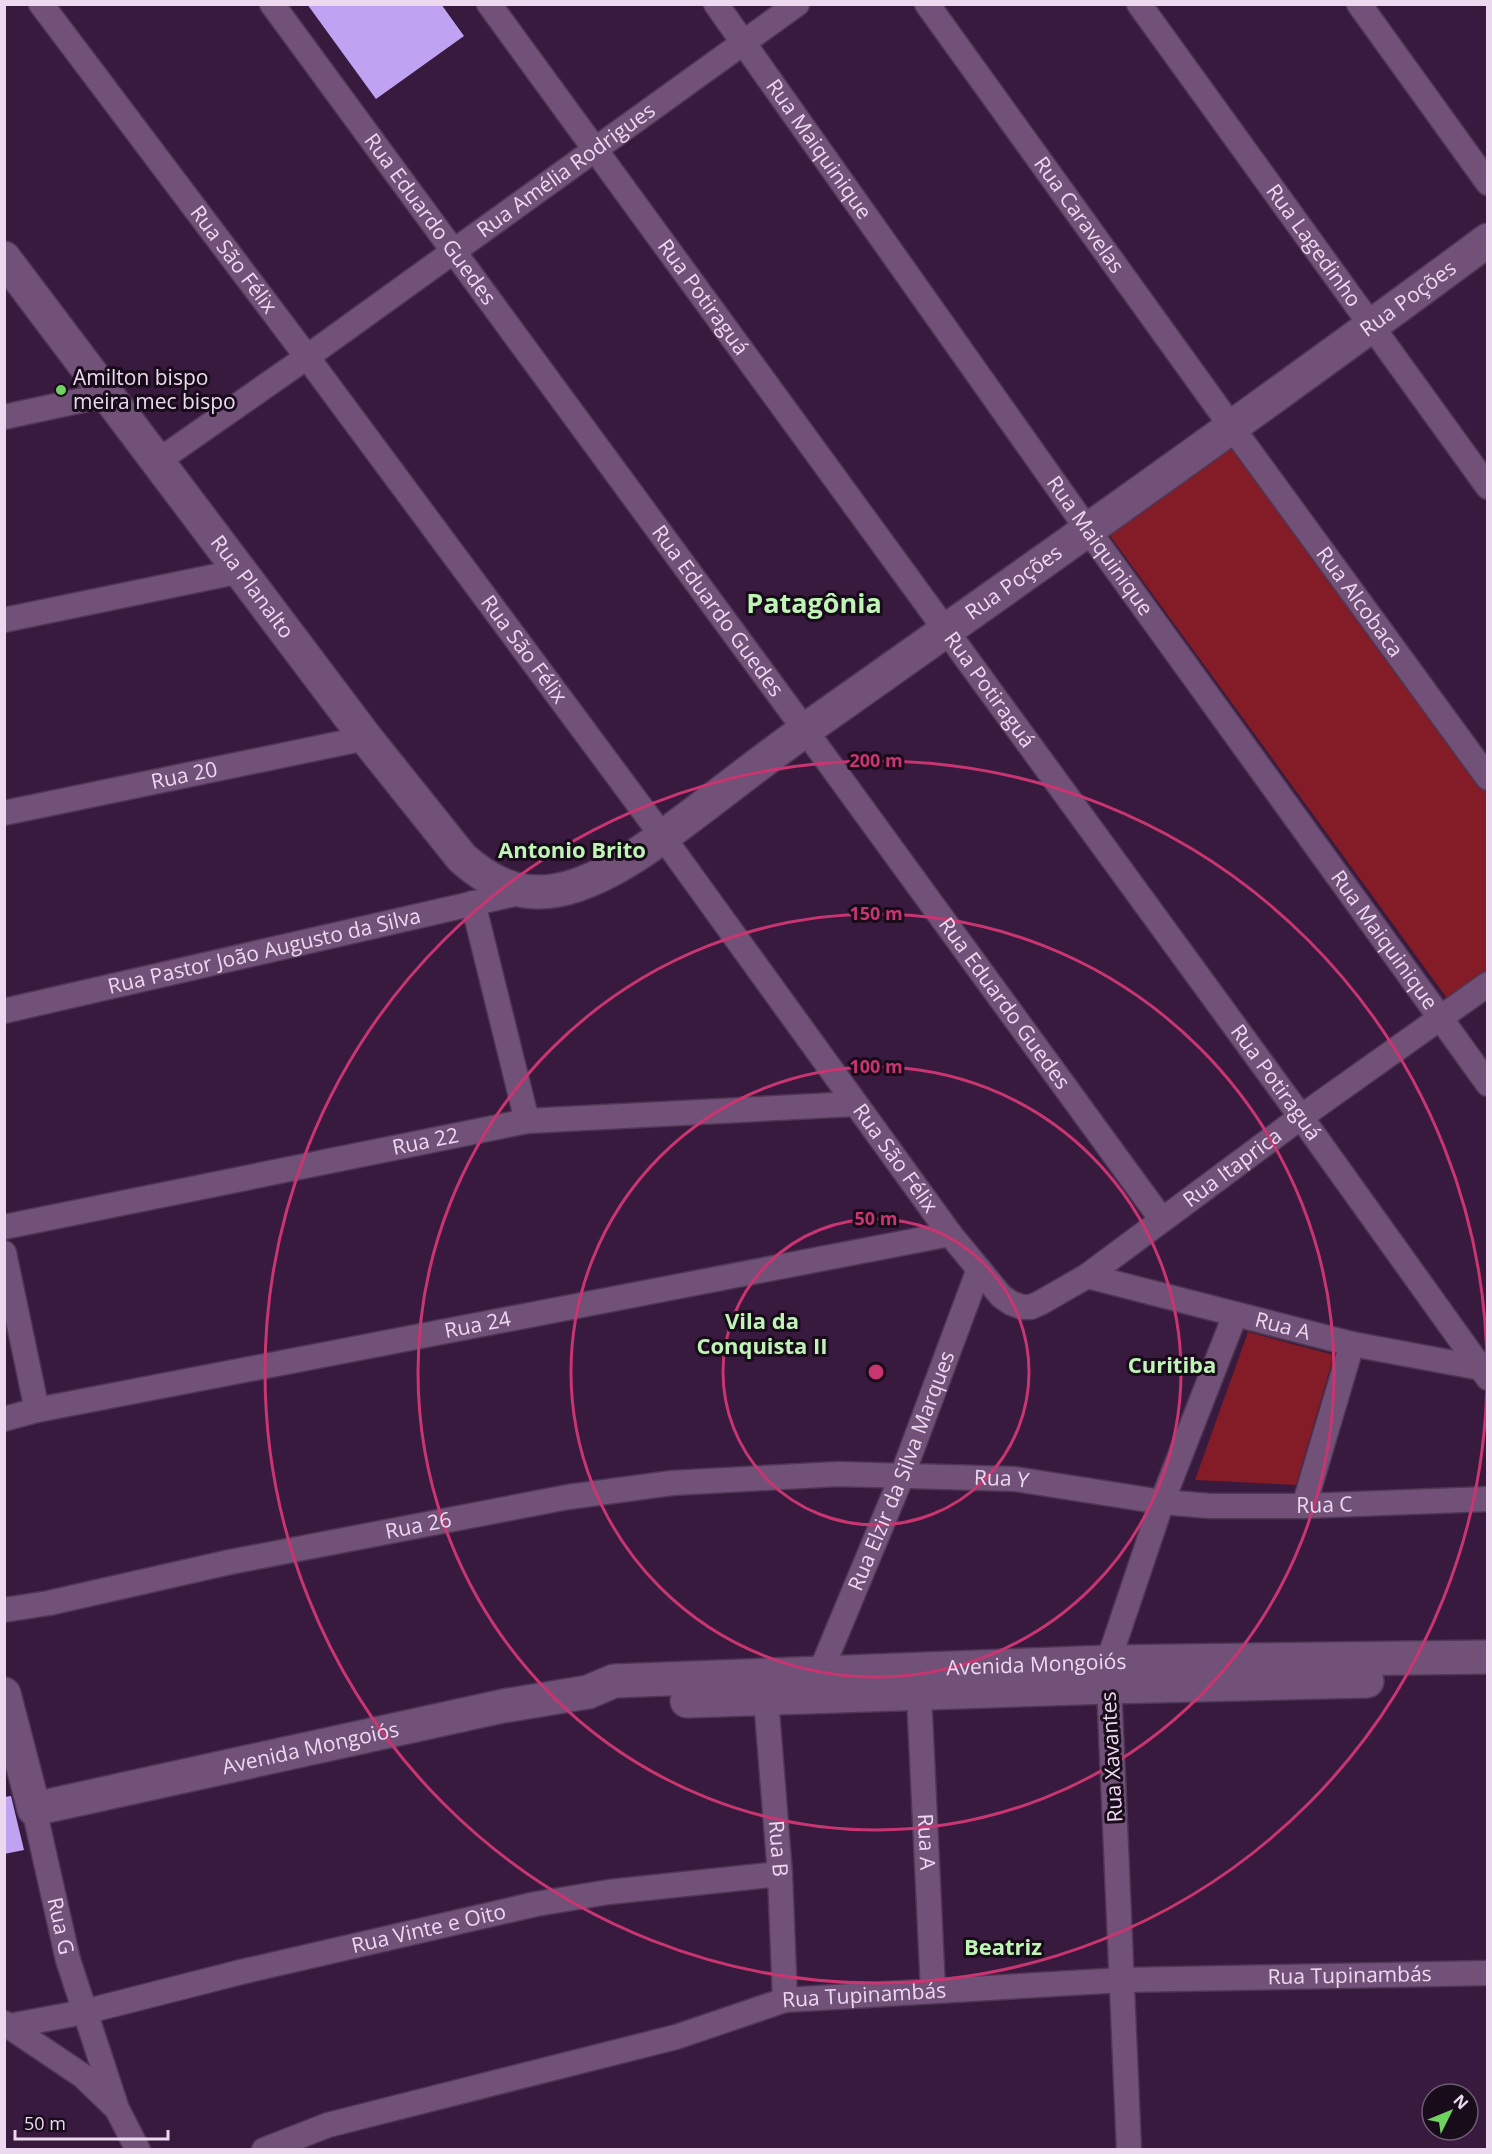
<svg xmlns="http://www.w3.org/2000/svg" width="1492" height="2154" font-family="'Open Sans',sans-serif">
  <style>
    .green { fill: #831c27 }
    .building { fill: #c0a2f3 }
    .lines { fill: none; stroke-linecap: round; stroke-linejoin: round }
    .street-casing { stroke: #4f3654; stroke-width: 27 }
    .secondary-casing { stroke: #4f3654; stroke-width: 36 }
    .street { stroke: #715178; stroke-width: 24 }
    .secondary { stroke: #715178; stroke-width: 33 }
    .ring { fill: none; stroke: #c83571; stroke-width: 3 }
    .poi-dot { fill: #70d35f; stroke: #180b1a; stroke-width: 2 }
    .labels { text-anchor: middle; stroke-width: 6; stroke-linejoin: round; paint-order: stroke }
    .street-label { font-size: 21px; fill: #ecd9f0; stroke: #180b1a }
    .poi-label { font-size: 21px; fill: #ecd9f0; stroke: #180b1a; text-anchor: start }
    .neighbourhood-label { font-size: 22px; font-weight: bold; fill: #bff4b6; stroke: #180b1a }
    .district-label { font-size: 27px; font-weight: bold; fill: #bff4b6; stroke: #180b1a }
    .centre { fill: #c83571; stroke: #180b1a; stroke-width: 3 }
    .ring-label { font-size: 18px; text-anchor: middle; font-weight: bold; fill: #c83571; stroke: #180b1a; stroke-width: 6; stroke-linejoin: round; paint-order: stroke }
  </style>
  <rect width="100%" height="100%" fill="#371a3d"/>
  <!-- green -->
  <g class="green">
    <path d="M1234,440L1487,786V973L1449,1001L1108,533Z"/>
    <path d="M1248,1332L1334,1355L1296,1485L1195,1480Z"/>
  </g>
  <!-- building -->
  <g class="building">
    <path d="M307,4H441L464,36L376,99Z"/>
    <path d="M11,1796L24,1850L4,1854V1797Z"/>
  </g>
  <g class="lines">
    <!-- street casing -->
    <g class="street-casing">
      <g id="street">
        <path id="s1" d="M41,4L307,357L663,837L950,1234L1001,1296L1011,1303L1022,1307H1031L1040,1303L1087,1276L1301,1117L1488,984"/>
        <path id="s2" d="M272,4L805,730L1162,1220"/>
        <path id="s3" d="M489,4L1301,1117L1488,1378"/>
        <path id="s4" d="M716,4L1088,530L1488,1084"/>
        <path id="s5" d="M927,4L1231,426L1488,778"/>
        <path id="s6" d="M1139,4L1488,487"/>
        <path d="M1359,4L1488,183"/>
        <path d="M4,417L106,395"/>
        <path id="s7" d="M158,461L307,357L797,4"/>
        <path d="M4,620L241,571"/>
        <path id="s8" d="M4,813L366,738"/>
        <path d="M473,903L527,1121"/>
        <path id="s9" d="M4,1011L523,892"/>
        <path id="s10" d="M4,1227L527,1121L855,1104"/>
        <path d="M4,1253L37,1410"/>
        <path id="s11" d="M1087,1276L1352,1344L1481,1368"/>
        <path id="s12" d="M4,1419L37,1410L950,1234"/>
        <path d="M1304,1506L1352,1344"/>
        <path id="s13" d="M4,1610L49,1603L230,1562L568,1497L672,1483L838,1474L1015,1479L1162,1502L1210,1506H1304L1488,1499"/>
        <path id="s14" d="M820,1673L902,1476L979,1269"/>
        <path id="s15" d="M919,1694L933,1990"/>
        <path id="s16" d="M766,1699L780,1874L785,2000"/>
        <path id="s17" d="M34,1809L68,1960L117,2109L138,2150"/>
        <path d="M4,2023L83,2076L113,2105"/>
        <path id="s18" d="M4,2027L84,2012L241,1972L536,1904L609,1892L780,1874"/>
        <path id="s19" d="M264,2150L328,2125L676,2037L785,2000L1123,1980L1488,1973"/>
        <path d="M1129,2150L1108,1662L1162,1502L1235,1315"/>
      </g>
    </g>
    <!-- secondary casing -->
    <g class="secondary-casing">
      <g id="secondary">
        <path id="s20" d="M4,258L366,738L462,858C497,889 531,901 577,885C618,871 653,844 688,818C728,788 767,757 808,728C1036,567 1264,406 1488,240"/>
        <path id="s21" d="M4,1694L34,1809L503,1706L588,1692L614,1681L1108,1662L1488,1657"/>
        <path d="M687,1701L1108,1687L1367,1681"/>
      </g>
    </g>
    <!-- street -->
    <use href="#street" class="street"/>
    <!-- secondary -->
    <use href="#secondary" class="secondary"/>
  </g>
  <!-- distance rings -->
  <g class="ring">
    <circle cx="876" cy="1372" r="153"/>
    <circle cx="876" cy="1372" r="305"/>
    <circle cx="876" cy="1372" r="458"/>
    <circle cx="876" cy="1372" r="611"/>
  </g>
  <!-- markers -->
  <circle class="poi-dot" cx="61" cy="390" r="6"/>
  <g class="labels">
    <!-- street labels -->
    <g class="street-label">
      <text dy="7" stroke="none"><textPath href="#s4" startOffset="178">Rua Maiquinique</textPath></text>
      <text dy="7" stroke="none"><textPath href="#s7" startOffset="501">Rua Amélia Rodrigues</textPath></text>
      <text dy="7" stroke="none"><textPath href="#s5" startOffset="260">Rua Caravelas</textPath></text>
      <text dy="7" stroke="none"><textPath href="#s2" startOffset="267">Rua Eduardo Guedes</textPath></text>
      <text dy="7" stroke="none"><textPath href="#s6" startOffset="298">Rua Lagedinho</textPath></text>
      <text dy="7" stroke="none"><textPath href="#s1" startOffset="320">Rua São Félix</textPath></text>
      <text dy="7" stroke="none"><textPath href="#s3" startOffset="363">Rua Potiraguá</textPath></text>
      <text dy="7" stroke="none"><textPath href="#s20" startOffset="1898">Rua Poções</textPath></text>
      <text dy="7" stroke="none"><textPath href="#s4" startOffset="664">Rua Maiquinique</textPath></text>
      <text dy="7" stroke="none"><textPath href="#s20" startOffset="1412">Rua Poções</textPath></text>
      <text dy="7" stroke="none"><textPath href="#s20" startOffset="412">Rua Planalto</textPath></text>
      <text dy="7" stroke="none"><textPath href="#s5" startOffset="738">Rua Alcobaca</textPath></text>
      <text dy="7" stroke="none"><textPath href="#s2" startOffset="753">Rua Eduardo Guedes</textPath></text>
      <text dy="7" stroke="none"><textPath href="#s1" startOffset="806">Rua São Félix</textPath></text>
      <text dy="7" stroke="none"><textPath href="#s3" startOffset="849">Rua Potiraguá</textPath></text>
      <text dy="7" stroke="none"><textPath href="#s8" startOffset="184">Rua 20</textPath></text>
      <text dy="7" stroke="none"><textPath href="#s4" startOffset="1150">Rua Maiquinique</textPath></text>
      <text dy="7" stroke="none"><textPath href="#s9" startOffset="267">Rua Pastor João Augusto da Silva</textPath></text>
      <text dy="7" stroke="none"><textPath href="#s2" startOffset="1239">Rua Eduardo Guedes</textPath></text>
      <text dy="7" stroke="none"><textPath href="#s3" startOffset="1335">Rua Potiraguá</textPath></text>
      <text dy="7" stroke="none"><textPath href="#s10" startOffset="430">Rua 22</textPath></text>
      <text dy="7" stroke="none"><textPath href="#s1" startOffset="1436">Rua São Félix</textPath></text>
      <text dy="7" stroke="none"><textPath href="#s1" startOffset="1888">Rua Itaprica</textPath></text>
      <text dy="7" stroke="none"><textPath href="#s12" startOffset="483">Rua 24</textPath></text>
      <text dy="7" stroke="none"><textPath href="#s11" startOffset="202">Rua A</textPath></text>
      <text dy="7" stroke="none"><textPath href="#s14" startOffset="218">Rua Elzir da Silva Marques</textPath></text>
      <text dy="7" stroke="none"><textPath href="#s13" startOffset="1010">Rua Y</textPath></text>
      <text dy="7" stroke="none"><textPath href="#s13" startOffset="1335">Rua C</textPath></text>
      <text dy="7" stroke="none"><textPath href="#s13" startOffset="423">Rua 26</textPath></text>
      <text dy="7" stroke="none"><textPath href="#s21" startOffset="1136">Avenida Mongoiós</textPath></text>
      <text dy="7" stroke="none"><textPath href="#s21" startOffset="402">Avenida Mongoiós</textPath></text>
      <text transform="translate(1112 1757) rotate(-93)" y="7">Rua Xavantes</text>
      <text dy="7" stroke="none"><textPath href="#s15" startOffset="148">Rua A</textPath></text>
      <text dy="7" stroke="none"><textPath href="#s16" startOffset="150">Rua B</textPath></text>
      <text dy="7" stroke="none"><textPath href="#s17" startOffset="120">Rua G</textPath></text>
      <text dy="7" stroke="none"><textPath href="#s18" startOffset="436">Rua Vinte e Oito</textPath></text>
      <text dy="7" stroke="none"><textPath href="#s19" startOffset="1108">Rua Tupinambás</textPath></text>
      <text dy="7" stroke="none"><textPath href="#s19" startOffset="622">Rua Tupinambás</textPath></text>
    </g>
    <!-- poi labels -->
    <g class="poi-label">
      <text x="73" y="385">Amilton bispo<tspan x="73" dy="24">meira mec bispo</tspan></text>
    </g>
    <!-- neighbourhood labels -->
    <g class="neighbourhood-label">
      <text x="572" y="858">Antonio Brito</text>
      <text x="762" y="1329">Vila da<tspan x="762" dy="25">Conquista II</tspan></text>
      <text x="1172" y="1373">Curitiba</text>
      <text x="1003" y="1955">Beatriz</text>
    </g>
    <!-- district labels -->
    <g class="district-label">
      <text x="814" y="613">Patagônia</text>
    </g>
  </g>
  <circle cx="876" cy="1372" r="9" class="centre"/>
  <g class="ring-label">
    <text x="876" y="767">200 m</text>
    <text x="876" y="920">150 m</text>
    <text x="876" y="1073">100 m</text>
    <text x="876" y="1225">50 m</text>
  </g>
  <!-- border -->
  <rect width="1492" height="2154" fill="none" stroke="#ecd9f0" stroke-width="12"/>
  <!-- north arrow -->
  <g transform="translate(1450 2112) rotate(47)"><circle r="28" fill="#180b1a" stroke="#6d5d70" stroke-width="1.5"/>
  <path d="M0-4.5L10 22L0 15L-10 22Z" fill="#70d35f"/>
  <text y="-9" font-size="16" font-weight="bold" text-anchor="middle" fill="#ecd9f0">N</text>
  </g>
  <!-- scale -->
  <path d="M15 2130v9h153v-9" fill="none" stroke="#ecd9f0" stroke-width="3"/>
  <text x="24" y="2130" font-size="18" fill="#ecd9f0" stroke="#180b1a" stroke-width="4.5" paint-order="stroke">50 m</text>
</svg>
